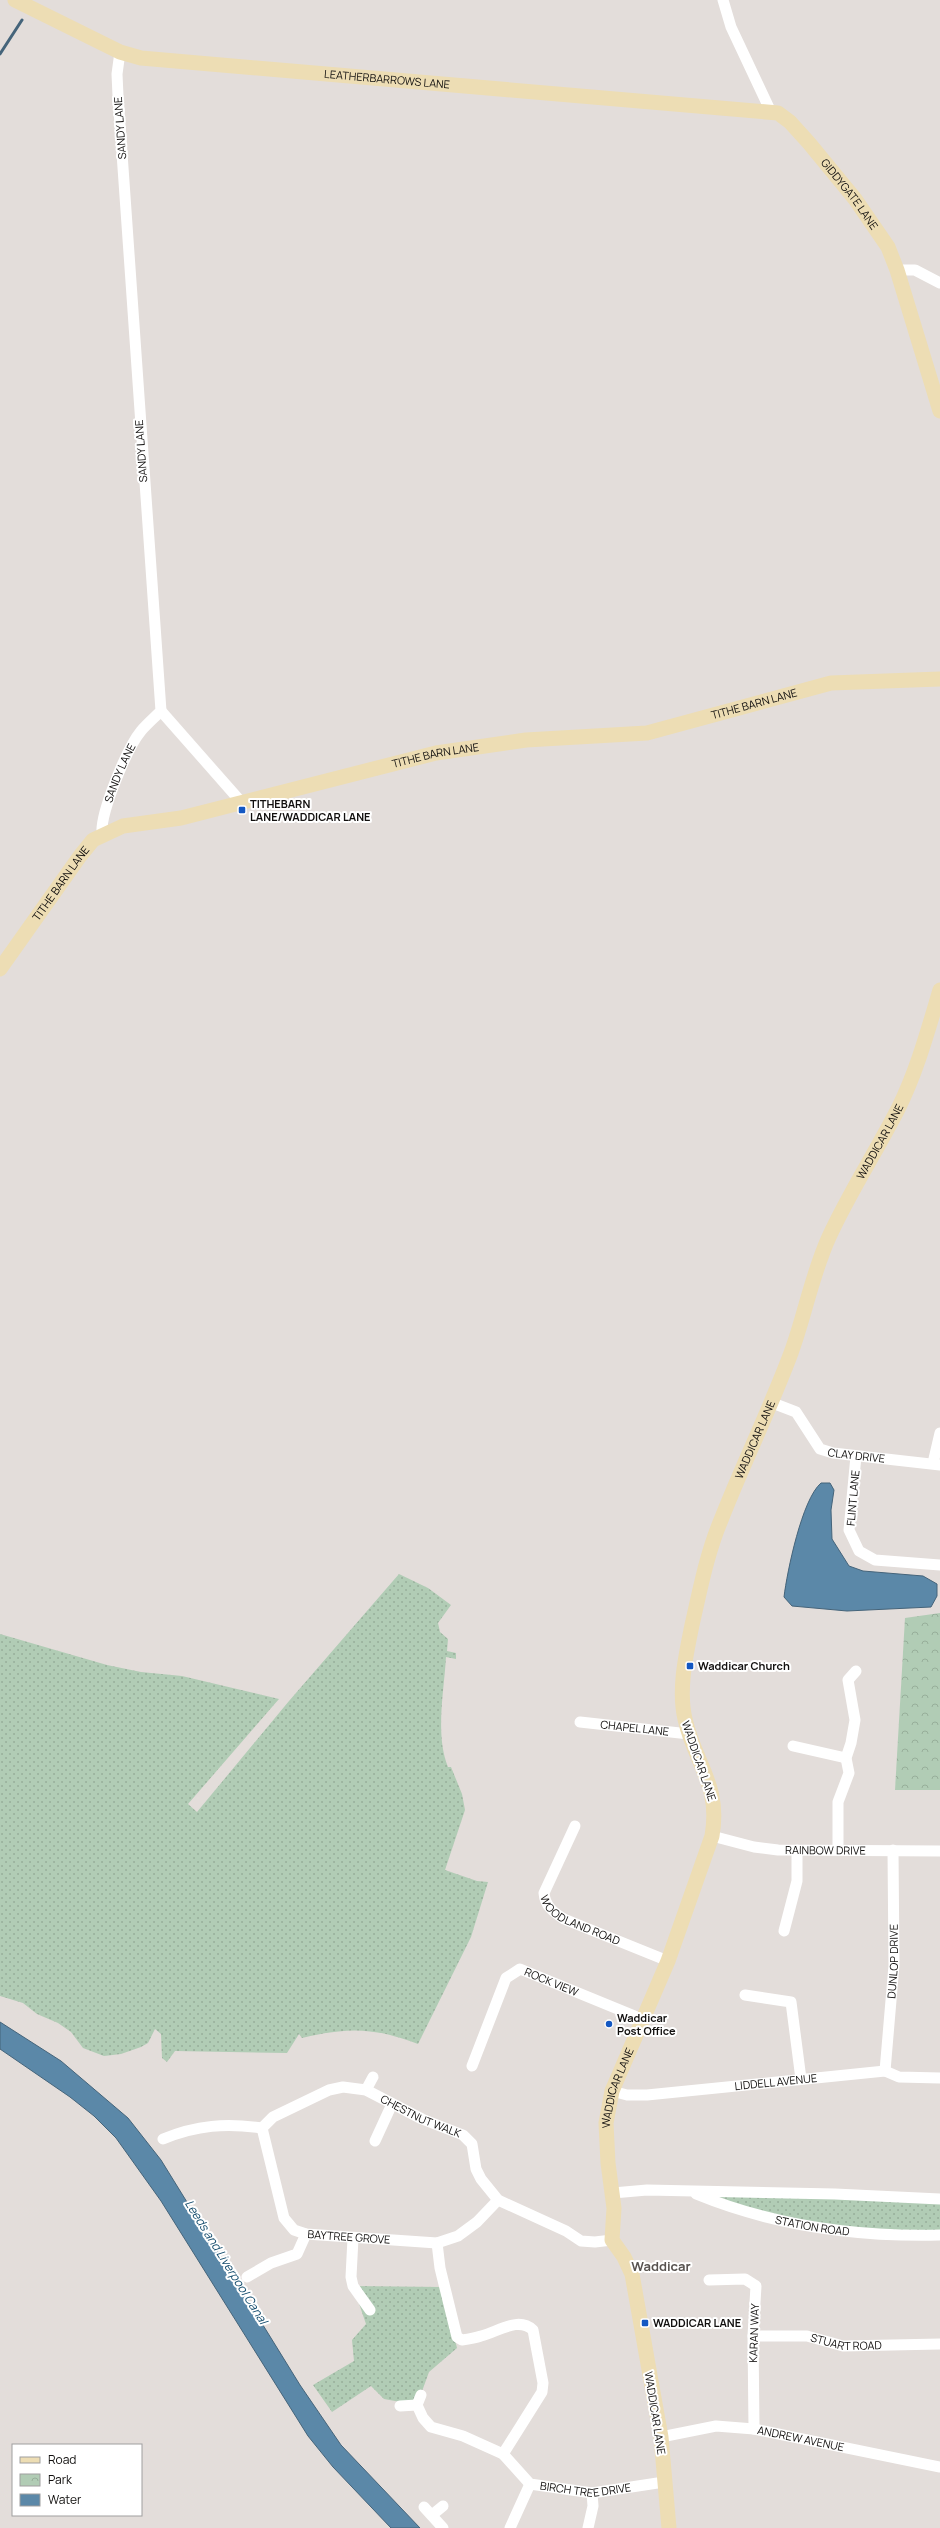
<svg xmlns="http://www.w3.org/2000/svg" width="940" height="2528" font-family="Manrope,sans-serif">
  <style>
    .grass { fill: url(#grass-dots) }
    .park { fill: url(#park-crowns) }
    .water { fill: #5b88a8; stroke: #45647a }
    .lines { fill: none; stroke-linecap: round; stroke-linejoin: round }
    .stream { stroke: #45647a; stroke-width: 3 }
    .street { stroke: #fff; stroke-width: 11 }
    .secondary { stroke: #edddb4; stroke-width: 15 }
    .poi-dot { fill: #1357c2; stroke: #fff; stroke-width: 1.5 }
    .labels { text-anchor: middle; stroke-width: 4; stroke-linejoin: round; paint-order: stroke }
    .street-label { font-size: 11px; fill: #110f0e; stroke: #fff }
    .poi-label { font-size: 11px; font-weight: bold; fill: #110f0e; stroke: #fff; text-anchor: start }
    .water-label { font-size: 12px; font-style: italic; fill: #124b6c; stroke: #fff }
    .quarter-label { font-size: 13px; font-weight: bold; fill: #57524f; stroke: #fff }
  </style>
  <defs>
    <pattern id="grass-dots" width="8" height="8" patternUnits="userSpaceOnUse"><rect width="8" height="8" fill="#b1ccb5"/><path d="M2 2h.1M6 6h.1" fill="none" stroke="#97ae9a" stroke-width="1.8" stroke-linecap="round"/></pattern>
    <pattern id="park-crowns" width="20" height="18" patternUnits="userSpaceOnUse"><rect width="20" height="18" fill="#b1ccb5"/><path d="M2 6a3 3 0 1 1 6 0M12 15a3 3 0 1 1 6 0" fill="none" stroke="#97ae9a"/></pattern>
  </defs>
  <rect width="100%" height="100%" fill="#e3ddda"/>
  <!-- grass -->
  <g class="grass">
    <path d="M399,1574L428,1588L451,1605L438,1623L440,1632L448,1639L447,1651L456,1653V1659L446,1657C444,1692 435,1735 448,1767H451L462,1794L465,1810L445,1870L477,1881L488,1882L471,1937L418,2044C372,2027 349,2027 302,2038L299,2034L287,2053L175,2051L167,2062L162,2058L161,2034L155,2029L148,2043L141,2047L121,2054L104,2056L83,2048L71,2032L58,2023L37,2014L23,2003L0,1996V1634L107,1665L141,1672L182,1676L279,1699L188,1804L197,1812L289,1701Z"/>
    <path d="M699,2192L940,2203V2233L801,2226Z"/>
    <path d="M353,2286L442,2287L457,2348L429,2372L417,2405L384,2399L371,2386L332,2412L313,2385L354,2361L352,2340L366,2324Z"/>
  </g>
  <!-- park -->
  <path class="park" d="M940,1613V1790H895L905,1618Z"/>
  <!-- water -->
  <g class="water">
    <path d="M821,1483H830L834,1490L831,1510L832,1539L849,1566L863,1571L923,1576L937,1584V1596L931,1607L847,1611L792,1606L784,1597C787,1572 802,1499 821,1483Z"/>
    <path d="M0,2022L61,2061L128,2118L161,2160L300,2385L341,2445L420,2528H391L333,2467L308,2436L161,2201L116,2138L94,2116L70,2097L0,2049Z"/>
  </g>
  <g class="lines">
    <!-- stream -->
    <path class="stream" d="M0,54L22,20"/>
    <!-- street -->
    <g class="street">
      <path d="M723,0L731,27L771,112"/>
      <path d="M897,270H915L940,283"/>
      <path d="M161,711L242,803"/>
      <path id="s1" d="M102,834C100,813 127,748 141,731C147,724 154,718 161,711L118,96L117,74L120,52"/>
      <path id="s2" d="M770,1402L796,1412L820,1449L833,1453L940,1465"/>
      <path d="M856,1456L849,1530L859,1551L875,1560L940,1565"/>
      <path d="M933,1463L940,1433"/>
      <path id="s3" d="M580,1722L689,1734"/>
      <path d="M793,1746L846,1758"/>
      <path id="s4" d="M575,1826L544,1893C545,1906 553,1912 564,1919L668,1961"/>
      <path id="s5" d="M712,1836L754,1847L778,1850L940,1851"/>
      <path d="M838,1850V1802L849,1773L846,1758L851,1743L855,1720L848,1680L856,1671"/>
      <path d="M784,1931L797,1881V1850"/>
      <path d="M745,1995L791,2002L801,2079"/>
      <path id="s6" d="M472,2066L506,1978L520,1969L642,2019"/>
      <path id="s7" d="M885,2071L894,1965L893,1850"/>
      <path d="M366,2090L373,2077"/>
      <path id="s8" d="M612,2091L627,2095H647L885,2071L899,2077L940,2078"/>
      <path id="s9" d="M262,2128L273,2117L329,2090L343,2087L366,2090L422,2119L463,2135L472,2144L476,2169L481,2179L498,2200L566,2231L581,2241L595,2242L612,2240"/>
      <path id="s10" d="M262,2128L284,2218L294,2230L306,2234L437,2243L458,2236L477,2222L498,2200"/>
      <path d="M163,2139C197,2125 226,2123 262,2128"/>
      <path d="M375,2141L392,2104"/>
      <path d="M613,2193L647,2190L835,2194L940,2199"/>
      <path id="s11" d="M696,2194C774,2226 856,2237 940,2235"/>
      <path d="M353,2238L351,2277L353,2286L370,2310"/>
      <path d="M437,2243L440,2268L457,2337L462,2340C469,2339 475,2338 481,2336C498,2332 518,2316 533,2330L543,2383L542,2392L503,2454"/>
      <path d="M247,2277L271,2263L297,2254L306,2234"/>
      <path d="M709,2280L745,2279L756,2286L753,2336L754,2429"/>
      <path id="s12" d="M753,2336H807L843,2346L940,2344"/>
      <path d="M417,2405L421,2395"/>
      <path id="s13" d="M400,2406L417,2405L423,2418L431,2427L463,2436L503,2454L530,2484L592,2493L664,2482"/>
      <path id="s14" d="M661,2437L716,2426L754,2429L940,2467"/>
      <path d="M424,2507L443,2528"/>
      <path d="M432,2515L443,2506"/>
      <path d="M510,2528L530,2484"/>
      <path d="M588,2528L593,2506L592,2493"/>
    </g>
    <!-- secondary -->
    <g class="secondary">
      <path id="s15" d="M15,0L120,52L141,58L778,113L790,122L809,143L855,199L888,247L897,270L940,411"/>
      <path id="s16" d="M0,969L80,856L93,840L123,826L181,818L436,753L526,740L647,733L831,683L940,679"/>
      <path id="s17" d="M669,2528L661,2437L632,2274L624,2257L612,2240L614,2208L608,2163L606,2123L612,2091L668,1961L712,1836C721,1785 695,1764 685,1719C678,1689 686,1655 692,1625C700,1590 707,1553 721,1520C743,1464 770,1409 791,1353C805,1315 812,1274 829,1237C849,1193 876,1152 898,1109C917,1071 928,1030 940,990"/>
    </g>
  </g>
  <!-- markers -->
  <g class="poi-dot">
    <rect x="238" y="806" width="8" height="8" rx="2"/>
    <rect x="686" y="1662" width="8" height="8" rx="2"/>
    <circle cx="609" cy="2024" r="4"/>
    <rect x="641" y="2319" width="8" height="8" rx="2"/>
  </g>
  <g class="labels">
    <!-- street labels -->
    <g class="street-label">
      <text dy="4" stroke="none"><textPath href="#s15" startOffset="386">LEATHERBARROWS LANE</textPath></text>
      <text transform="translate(120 128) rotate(-94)" y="4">SANDY LANE</text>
      <text dy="4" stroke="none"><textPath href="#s15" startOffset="887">GIDDYGATE LANE</textPath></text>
      <text transform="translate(141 451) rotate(-94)" y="4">SANDY LANE</text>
      <text dy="4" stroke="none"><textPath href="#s16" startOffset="837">TITHE BARN LANE</textPath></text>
      <text dy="4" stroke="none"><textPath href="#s16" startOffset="513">TITHE BARN LANE</textPath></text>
      <text dy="4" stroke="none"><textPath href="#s1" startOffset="64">SANDY LANE</textPath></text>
      <text dy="4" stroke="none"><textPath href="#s16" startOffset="105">TITHE BARN LANE</textPath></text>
      <text dy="4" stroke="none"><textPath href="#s17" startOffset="1458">WADDICAR LANE</textPath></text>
      <text dy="4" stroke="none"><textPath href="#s17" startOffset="1134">WADDICAR LANE</textPath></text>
      <text dy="4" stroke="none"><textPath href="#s2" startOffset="109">CLAY DRIVE</textPath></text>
      <text transform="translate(853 1498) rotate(-85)" y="4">FLINT LANE</text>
      <text dy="4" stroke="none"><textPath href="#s3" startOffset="55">CHAPEL LANE</textPath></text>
      <text transform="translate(699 1761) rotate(71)" y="4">WADDICAR LANE</text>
      <text dy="4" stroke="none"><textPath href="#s5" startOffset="115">RAINBOW DRIVE</textPath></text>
      <text dy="4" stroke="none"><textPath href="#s4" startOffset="122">WOODLAND ROAD</textPath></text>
      <text dy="4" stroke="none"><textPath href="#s7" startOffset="110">DUNLOP DRIVE</textPath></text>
      <text dy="4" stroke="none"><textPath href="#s6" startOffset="145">ROCK VIEW</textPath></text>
      <text dy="4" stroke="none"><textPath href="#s8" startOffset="165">LIDDELL AVENUE</textPath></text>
      <text dy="4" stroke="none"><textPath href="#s17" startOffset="451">WADDICAR LANE</textPath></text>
      <text dy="4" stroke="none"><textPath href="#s9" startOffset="176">CHESTNUT WALK</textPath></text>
      <text dy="4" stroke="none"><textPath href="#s11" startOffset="121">STATION ROAD</textPath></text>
      <text dy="4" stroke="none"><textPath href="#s10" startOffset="164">BAYTREE GROVE</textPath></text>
      <text transform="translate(754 2333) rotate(-88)" y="4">KARAN WAY</text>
      <text dy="4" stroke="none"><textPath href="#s12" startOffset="94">STUART ROAD</textPath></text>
      <text transform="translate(655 2413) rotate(81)" y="4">WADDICAR LANE</text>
      <text dy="4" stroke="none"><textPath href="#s14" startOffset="142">ANDREW AVENUE</textPath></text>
      <text dy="4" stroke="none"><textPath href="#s13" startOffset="217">BIRCH TREE DRIVE</textPath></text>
    </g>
    <!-- poi labels -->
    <g class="poi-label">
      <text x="250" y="808">TITHEBARN<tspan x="250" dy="13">LANE/WADDICAR LANE</tspan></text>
      <text x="698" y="1670">Waddicar Church</text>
      <text x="617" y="2022">Waddicar<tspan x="617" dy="13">Post Office</tspan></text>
      <text x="653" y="2327">WADDICAR LANE</text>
    </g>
    <!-- water labels -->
    <g class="water-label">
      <text transform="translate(226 2262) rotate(58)" y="4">Leeds and Liverpool Canal</text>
    </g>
    <!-- quarter labels -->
    <g class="quarter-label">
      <text x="661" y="2271">Waddicar</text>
    </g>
  </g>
  <!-- legend -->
  <rect x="12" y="2444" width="130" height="72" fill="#ffffff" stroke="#a09f9f"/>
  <rect x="20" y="2457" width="20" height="6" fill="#edddb4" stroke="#a09f9f"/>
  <text x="48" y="2464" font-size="12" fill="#110f0e">Road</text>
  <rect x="20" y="2474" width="20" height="12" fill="url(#park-crowns)" stroke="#a09f9f"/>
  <text x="48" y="2484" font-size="12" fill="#110f0e">Park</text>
  <rect x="20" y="2494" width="20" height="12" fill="#5b88a8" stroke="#a09f9f"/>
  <text x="48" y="2504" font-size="12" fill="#110f0e">Water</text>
</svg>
